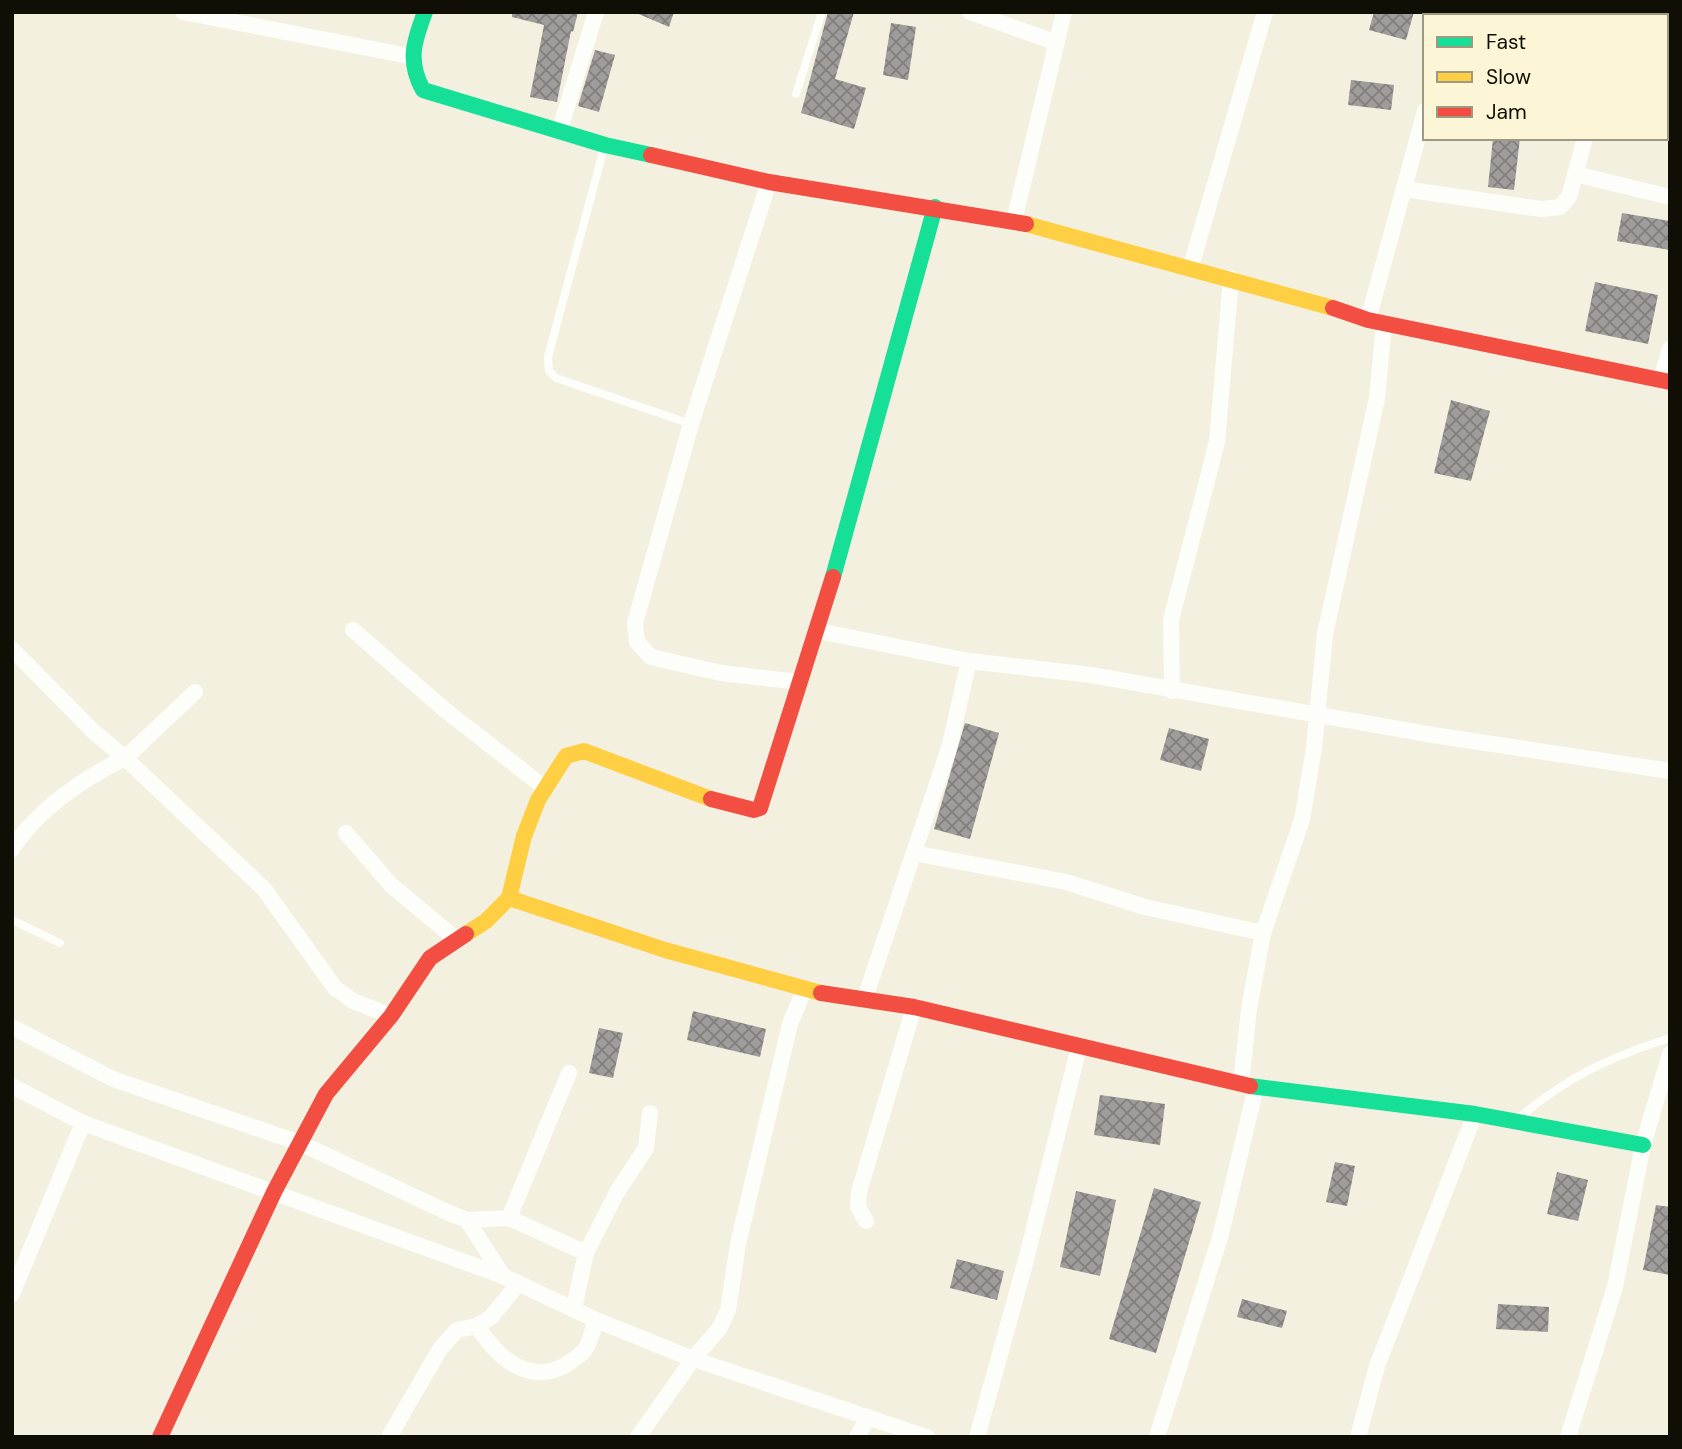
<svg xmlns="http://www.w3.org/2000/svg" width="1682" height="1449" font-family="'DM Sans',sans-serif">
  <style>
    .building { fill: url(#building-cross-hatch) }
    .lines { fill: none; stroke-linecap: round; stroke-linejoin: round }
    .lane { stroke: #fdfdfa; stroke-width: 8 }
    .street { stroke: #fdfdfa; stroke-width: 16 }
    .fast { stroke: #16e098; stroke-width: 16 }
    .slow { stroke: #ffcf43; stroke-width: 16 }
    .jam { stroke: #f24e42; stroke-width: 16 }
  </style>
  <defs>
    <pattern id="building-cross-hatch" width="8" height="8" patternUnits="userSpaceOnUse" patternTransform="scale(1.75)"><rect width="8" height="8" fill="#a09c9b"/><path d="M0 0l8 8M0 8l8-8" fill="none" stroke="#817e7c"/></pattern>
  </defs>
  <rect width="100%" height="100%" fill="#f4f0df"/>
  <!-- building -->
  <g class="building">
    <path d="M512,12H578L573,32L571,31L557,102L530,97L544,25L512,17Z"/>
    <path d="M634,12H674L669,27Z"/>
    <path d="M828,12H854L835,79L866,88L854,129L801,113Z"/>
    <path d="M1374,12H1414L1406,40L1369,30Z"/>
    <path d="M891,23L916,27L908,80L883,75Z"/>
    <path d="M595,50L615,55L599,112L578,106Z"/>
    <path d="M1351,80L1394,85L1391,110L1348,105Z"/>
    <path d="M1493,138H1520L1514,190L1488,187Z"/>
    <path d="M1622,213L1670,221V250L1617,241Z"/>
    <path d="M1595,282L1658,295L1648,344L1585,331Z"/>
    <path d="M1451,400L1490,411L1471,481L1434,473Z"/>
    <path d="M965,723L999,733L970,839L934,829Z"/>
    <path d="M1169,728L1209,739L1201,771L1160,760Z"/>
    <path d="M693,1011L766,1029L760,1057L687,1040Z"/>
    <path d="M599,1028L623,1033L613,1078L589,1073Z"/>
    <path d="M1100,1095L1165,1104L1160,1145L1094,1135Z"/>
    <path d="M1335,1162L1355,1166L1347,1206L1326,1202Z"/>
    <path d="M1557,1172L1588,1180L1578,1221L1547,1214Z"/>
    <path d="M1154,1188L1201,1202L1156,1353L1109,1339Z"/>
    <path d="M1076,1191L1116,1200L1100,1276L1060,1267Z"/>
    <path d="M1656,1205L1670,1207V1275L1643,1270Z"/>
    <path d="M957,1259L1004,1271L997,1300L950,1288Z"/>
    <path d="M1242,1299L1287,1311L1282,1328L1237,1317Z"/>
    <path d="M1498,1304L1549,1307L1548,1332L1496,1329Z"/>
  </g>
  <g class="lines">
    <!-- lane -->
    <g class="lane">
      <path d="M796,94L822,12"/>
      <path d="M604,148L548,357L549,371L556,378L691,424"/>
      <path d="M12,920L60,943"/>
      <path d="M1519,1118C1567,1077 1610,1057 1670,1038"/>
    </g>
    <!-- street -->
    <g class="street">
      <path d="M183,12L409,56"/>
      <path d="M970,12L1055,42"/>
      <path d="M1448,16L1449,12"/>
      <path d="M1641,16L1642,12"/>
      <path d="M560,129L596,12"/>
      <path d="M1575,174L1670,197"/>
      <path d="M769,182L691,424L635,623L637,642L651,657L721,673L799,682"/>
      <path d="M1404,189L1541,209L1560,207L1569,197L1585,138"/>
      <path d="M1014,221L1064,12"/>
      <path d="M1191,266L1265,12"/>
      <path d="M1368,320L1425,111"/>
      <path d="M1661,379L1670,349"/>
      <path d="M353,630L445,710L545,788"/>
      <path d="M818,631L969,661L1091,675L1433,735L1670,771"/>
      <path d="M12,649L94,732L125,758C84,778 37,810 12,849"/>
      <path d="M1172,691L1171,620L1217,442L1231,278"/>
      <path d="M195,692L125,758L264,889L335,988L353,1001L391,1016"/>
      <path d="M346,833L391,885L457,940"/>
      <path d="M914,853L1066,882L1145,907L1263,933"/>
      <path d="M865,998L949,748L969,661"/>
      <path d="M12,1027L113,1079L300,1143L449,1213L467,1220L509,1218L586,1253"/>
      <path d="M1241,1084L1249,1009L1263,933L1302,820L1314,748L1325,634L1377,398L1384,324"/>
      <path d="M12,1086L83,1123L503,1276L596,1320L693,1359L927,1437"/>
      <path d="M509,1218L569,1073"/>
      <path d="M467,1220L503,1276"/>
      <path d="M866,1221L858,1207L859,1192L914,1007"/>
      <path d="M12,1294L83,1123"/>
      <path d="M574,1308L586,1253L617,1192L646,1148L650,1113"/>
      <path d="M477,1326C496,1355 525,1384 562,1367C570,1362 583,1355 587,1346C591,1338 593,1329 596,1320"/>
      <path d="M389,1437L440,1349L457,1330L477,1326L491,1317L519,1283"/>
      <path d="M638,1437L693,1359L719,1329L728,1310L738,1244L790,1024L804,990"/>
      <path d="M857,1437L868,1417"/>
      <path d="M977,1437L1026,1260L1079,1047"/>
      <path d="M1157,1437L1221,1234L1256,1087"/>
      <path d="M1358,1437L1377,1366L1475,1114"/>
      <path d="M1568,1437L1615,1287L1643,1145L1670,1054"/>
    </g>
    <!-- fast -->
    <g class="fast">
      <path d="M425,12C414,41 407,61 423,90L605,145L651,155"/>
      <path d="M833,577L935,207"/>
      <path d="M1250,1086L1475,1114L1643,1145"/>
    </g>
    <!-- slow -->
    <g class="slow">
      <path d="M1026,224L1333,308"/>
      <path d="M509,898L665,950L821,993"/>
      <path d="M466,934L486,921L509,898L524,836L538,800L566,756L584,751L711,799"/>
    </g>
    <!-- jam -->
    <g class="jam">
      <path d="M651,155L769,182L1026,224"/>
      <path d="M1333,308L1368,320L1670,382"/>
      <path d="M711,799L754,810L760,808L833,577"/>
      <path d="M821,993L914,1007L1250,1086"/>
      <path d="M160,1437L274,1192L326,1094L391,1016L430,958L466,934"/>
    </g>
  </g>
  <!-- border -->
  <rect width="1682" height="1449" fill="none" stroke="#100e05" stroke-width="28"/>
  <!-- legend -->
  <rect x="1423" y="14" width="245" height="126" fill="#fcf6d7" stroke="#9e9983" stroke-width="2"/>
  <rect x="1437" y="37" width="35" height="10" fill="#16e098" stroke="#9e9983" stroke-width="2"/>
  <text x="1486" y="49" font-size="21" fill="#100e05">Fast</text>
  <rect x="1437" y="72" width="35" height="10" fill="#ffcf43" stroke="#9e9983" stroke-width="2"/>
  <text x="1486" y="84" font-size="21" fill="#100e05">Slow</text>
  <rect x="1437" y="107" width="35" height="10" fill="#f24e42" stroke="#9e9983" stroke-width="2"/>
  <text x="1486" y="119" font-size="21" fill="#100e05">Jam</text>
</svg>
